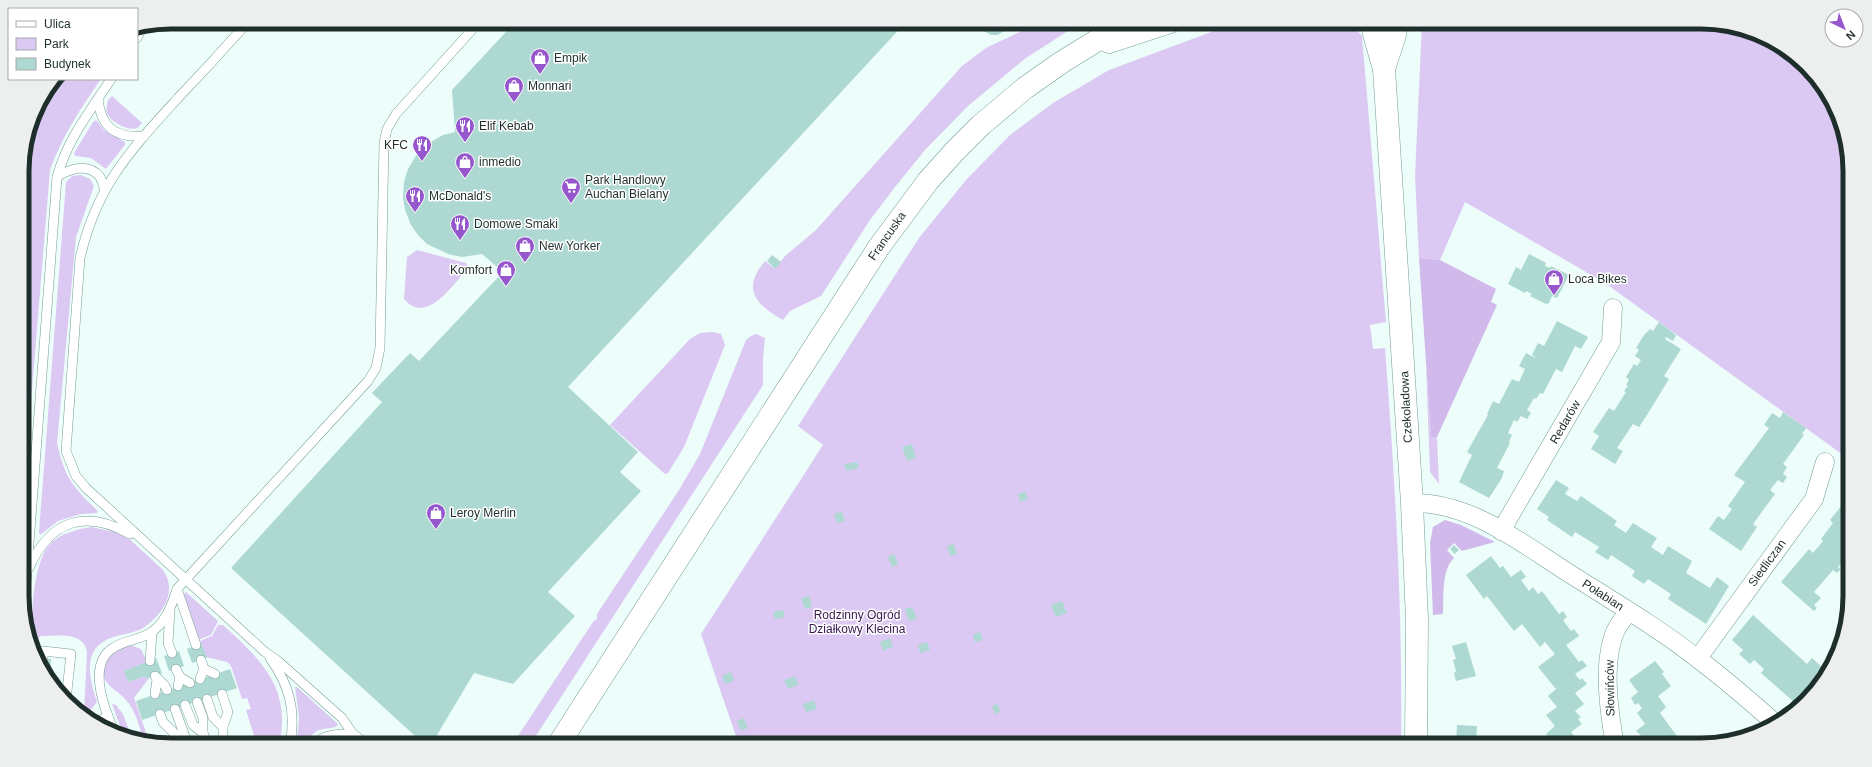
<svg xmlns="http://www.w3.org/2000/svg" width="1872" height="767" font-family="Helvetica,sans-serif">
  <style>
    .green { fill: #dcc9f3 }
    .forest { fill: #d1b9eb }
    .building { fill: #aed9d3 }
    .lines { fill: none; stroke-linecap: round; stroke-linejoin: round }
    .service-casing { stroke: #749d97; stroke-width: 10 }
    .minor-casing { stroke: #749d97; stroke-width: 19 }
    .tertiary-casing { stroke: #749d97; stroke-width: 23 }
    .secondary-casing { stroke: #749d97; stroke-width: 23 }
    .service { stroke: #fff; stroke-width: 9 }
    .minor { stroke: #fff; stroke-width: 18 }
    .tertiary { stroke: #fff; stroke-width: 22 }
    .secondary { stroke: #fff; stroke-width: 22 }
    .labels { text-anchor: middle; stroke-width: 3; stroke-linejoin: round; paint-order: stroke }
    .poi-label { font-size: 12px; fill: #1d2e2b; stroke: #fff; text-anchor: start }
    .street-label { font-size: 12px; fill: #1d2e2b; stroke: #fff }
    .park-label { font-size: 12px; fill: #371751; stroke: #fff }
    .rim { fill: none; stroke: #1d2e2b; stroke-width: 5 }
  </style>
  <rect width="100%" height="100%" fill="#ecfdfa"/>
  <!-- green -->
  <g class="green">
    <path d="M1041,22H1082L1026,58L968,106L925,150L895,187L870,220L821,296L790,311L783,320C756,305 741,289 765,261L775,269L785,256L816,230L962,66L986,48Z"/>
    <path d="M1238,22H1349L1362,36L1386,322L1370,325L1373,349L1385,348C1395,480 1403,612 1401,745H739L701,634L823,445L798,426L919,238L966,180L1010,135L1053,103L1109,70Z"/>
    <path d="M1422,22H1701L1749,30L1784,47L1819,80L1839,114L1849,151L1850,460L1605,283L1465,202L1440,260L1419,258L1415,176Z"/>
    <path d="M57,79H101C81,108 62,136 50,170L24,487L22,161L37,105Z"/>
    <path d="M112,96L142,123C140,125 139,127 137,128C129,132 109,121 107,113C106,110 107,104 108,100Z"/>
    <path d="M96,120L104,130L125,142V145L106,169L91,158L75,156L74,153L93,122Z"/>
    <path d="M81,175L90,179L94,186L76,237L57,443C65,479 73,487 98,511L97,513L81,514L58,521L40,535L39,532L66,182L72,176Z"/>
    <path d="M417,250L466,263L469,267C453,284 427,326 404,299L407,257Z"/>
    <path d="M713,332L721,334L725,345L684,447L668,473L665,474L610,425L690,339L700,333Z"/>
    <path d="M756,334L765,338L763,358V385L530,745H512L593,622L597,619V614L679,490L700,454L746,340L751,336Z"/>
    <path d="M1426,365L1431,436L1437,437L1439,484L1430,472Z"/>
    <path d="M91,527L124,534L162,569C179,590 163,615 143,628C135,633 123,634 113,637C81,648 89,677 97,702L90,711L84,712L87,653C85,631 57,636 41,636L35,641L34,649L30,641C33,614 31,555 56,539C66,532 79,529 91,527Z"/>
    <path d="M186,592L218,621L211,635L198,640L183,595Z"/>
    <path d="M218,625H223C261,660 292,688 279,745H257L246,710L251,709L247,698L242,699L231,666L227,662L206,657L200,641L212,636Z"/>
    <path d="M130,645L141,649L147,662L124,671L128,682L146,676L147,679L150,677L134,698L149,741L144,740C139,727 136,711 126,700C117,689 109,690 103,675L108,656L121,648Z"/>
    <path d="M295,687H297L338,724L336,727L318,730L299,745L297,743L299,717Z"/>
    <path d="M112,704L116,705L123,714L132,738L124,737Z"/>
    <path d="M338,739L352,745H317L328,740Z"/>
  </g>
  <!-- forest -->
  <g class="forest">
    <path d="M1419,258L1440,260L1496,289L1491,302L1497,305L1437,437H1431Z"/>
    <path d="M1445,520L1461,525L1495,542L1462,551L1454,543L1447,550L1454,558C1441,570 1444,597 1443,614L1433,615L1430,543L1433,527Z"/>
  </g>
  <!-- building -->
  <g class="building">
    <path d="M515,22H906L568,387L638,452L620,472L641,491L548,592L575,616L513,684L474,673L431,745H425L231,568L382,402L372,393L410,353L419,361L503,272L482,254L462,257L448,254L427,244L418,235L411,225L405,210L403,198L404,182L408,169L417,154L427,144L443,135L455,132L452,90Z"/>
    <path d="M982,22H1007L1008,24L1004,31L998,35H991L984,31Z"/>
    <path d="M1529,254L1546,263L1545,266L1550,268L1551,266L1569,275L1557,298L1552,296L1549,303L1546,304L1530,296L1532,294L1526,291L1525,293L1508,284L1516,267L1521,270Z"/>
    <path d="M772,255L781,262L775,269L767,261Z"/>
    <path d="M1557,321L1588,337L1581,349L1575,346L1562,372L1556,369L1543,394L1540,393L1536,399L1534,398L1527,410L1531,413L1527,419L1521,416L1517,422L1514,420L1508,433L1512,435L1509,442L1510,443L1497,468L1504,471L1502,478L1489,498L1459,482L1472,455L1467,452L1488,415L1487,414L1493,401L1499,404L1512,379L1519,382L1525,369L1519,366L1526,353L1537,359L1532,355L1538,343L1544,346Z"/>
    <path d="M1659,322L1676,335L1673,341L1666,337L1665,339L1681,349L1664,376L1669,379L1647,415L1639,427L1633,424L1617,448L1623,451L1615,464L1591,449L1599,436L1593,432L1609,408L1614,411L1626,392L1624,391L1628,386L1626,385L1629,380L1626,377L1634,364L1637,366L1641,360L1635,356L1639,350L1636,348L1644,335L1650,329L1653,331Z"/>
    <path d="M1783,412L1806,428L1802,434L1804,435L1783,464L1787,467L1783,474L1787,477L1783,483L1778,480L1770,490L1775,494L1753,524L1757,527L1741,551L1709,529L1718,516L1724,520L1732,509L1728,506L1745,482L1734,475L1769,428L1764,425L1772,413L1780,418Z"/>
    <path d="M912,444L916,458L907,461L902,447Z"/>
    <path d="M857,462L859,468L846,471L844,464Z"/>
    <path d="M1556,480L1569,488L1565,494L1577,501L1581,496L1617,521L1614,525L1626,533L1633,523L1657,538L1651,547L1663,555L1668,546L1692,561L1686,573L1710,588L1717,577L1729,586L1706,624L1668,599L1671,594L1648,579L1644,584L1632,576L1635,571L1611,555L1608,560L1595,552L1599,547L1575,532L1572,537L1547,520L1549,517L1537,509Z"/>
    <path d="M1025,492L1028,499L1020,502L1018,494Z"/>
    <path d="M1850,495V559L1847,562L1844,560L1838,567L1841,569L1837,573L1833,570L1814,592L1821,598L1814,605L1817,608L1814,611L1781,582L1809,549L1813,553L1823,541L1821,539L1833,523L1830,520Z"/>
    <path d="M842,512L845,521L837,523L834,514Z"/>
    <path d="M954,544L957,554L950,556L947,546Z"/>
    <path d="M1454,545L1459,550L1455,554L1450,549Z"/>
    <path d="M894,554L898,564L892,567L888,557Z"/>
    <path d="M1491,556L1500,568L1503,566L1511,577L1521,570L1526,577L1521,580L1529,591L1533,587L1538,594L1542,591L1559,614L1563,611L1567,617L1563,620L1571,631L1574,629L1579,636L1566,645L1579,662L1582,660L1587,666L1575,674L1580,680L1582,678L1587,684L1575,693L1584,704L1575,711L1581,717L1578,719L1582,724L1571,732L1576,738L1579,736L1583,742L1580,745H1554L1546,734L1555,726L1546,715L1557,707L1548,696L1556,689L1538,667L1555,654L1545,642L1540,647L1522,624L1514,631L1487,596L1484,599L1466,575Z"/>
    <path d="M809,596L812,607L805,609L801,598Z"/>
    <path d="M1062,601L1067,613L1056,617L1051,605Z"/>
    <path d="M912,607L917,619L909,621L905,609Z"/>
    <path d="M783,610L785,617L775,619L773,612Z"/>
    <path d="M1753,615L1807,664L1812,658L1823,668L1818,673L1824,678L1819,687L1803,703L1797,697L1794,702L1761,673L1764,669L1754,660L1750,664L1739,654L1743,650L1732,640Z"/>
    <path d="M817,622L818,628L813,630L811,624Z"/>
    <path d="M980,632L983,640L975,642L973,635Z"/>
    <path d="M890,638L893,647L883,651L880,642Z"/>
    <path d="M927,642L930,650L920,653L918,645Z"/>
    <path d="M1466,642L1476,676L1456,681L1454,673L1456,671L1453,660L1456,659L1452,646Z"/>
    <path d="M201,643L207,658L192,663L187,649Z"/>
    <path d="M179,651L184,666L169,671L164,656Z"/>
    <path d="M36,658L51,659L50,680L37,662Z"/>
    <path d="M156,658L162,673L146,679V676L128,682L124,671Z"/>
    <path d="M1655,661L1664,672L1662,674L1671,686L1658,696L1666,707L1660,713L1677,736L1673,739L1677,745H1642L1647,741L1636,731L1645,724L1637,713L1642,708L1638,703L1635,705L1631,698L1638,692L1629,680Z"/>
    <path d="M230,669L237,688L142,720L136,701Z"/>
    <path d="M731,672L734,681L725,684L722,676Z"/>
    <path d="M795,676L798,685L788,689L784,680Z"/>
    <path d="M814,700L817,709L806,712L803,704Z"/>
    <path d="M998,704L1000,712L995,714L992,706Z"/>
    <path d="M744,718L748,728L741,730L737,721Z"/>
    <path d="M1457,725L1477,726L1476,745H1456Z"/>
  </g>
  <g class="lines">
    <!-- service casing -->
    <g class="service-casing">
      <g id="service">
        <path d="M248,22C225,48 202,73 178,98C129,152 97,185 80,258L66,451L76,476L86,488L265,652L278,661L342,718L353,734L368,745"/>
        <path d="M137,38L142,28"/>
        <path d="M98,99C101,128 116,138 143,136"/>
        <path d="M57,177C69,169 89,162 100,177C102,180 103,186 105,189"/>
        <path d="M29,568C50,520 85,509 130,534"/>
        <path d="M177,589L196,645"/>
        <path d="M25,596L57,177C68,138 89,113 111,79"/>
        <path d="M170,610L168,643L172,653"/>
        <path d="M43,658V651L71,654L66,700"/>
        <path d="M270,658C290,686 296,711 290,745"/>
        <path d="M150,661L152,632"/>
        <path d="M176,669L180,677L178,686"/>
        <path d="M204,669L215,674"/>
        <path d="M155,676L165,686L167,690"/>
        <path d="M180,677L190,683"/>
        <path d="M200,679L204,669L201,660"/>
        <path d="M155,694L157,679"/>
        <path d="M222,694L228,712L223,727V745"/>
        <path d="M207,699L213,717L223,727"/>
        <path d="M197,702L203,718V733L208,745"/>
        <path d="M185,705L193,725L203,733"/>
        <path d="M175,709L188,745"/>
        <path d="M160,714L163,722L186,745"/>
        <path d="M95,723L108,716"/>
        <path d="M115,733C105,711 86,665 113,648C124,640 142,640 153,631C166,621 172,605 177,589L368,381L376,368L380,348L384,143L387,129L396,114L479,22"/>
        <path d="M312,745C325,734 337,734 353,734"/>
      </g>
    </g>
    <!-- minor casing -->
    <g class="minor-casing">
      <g id="minor">
        <path d="M1412,503C1470,502 1520,542 1567,572C1611,600 1657,627 1698,659C1725,679 1750,701 1775,723"/>
        <path d="M1501,531L1611,342L1613,308"/>
        <path d="M1698,658L1814,499L1825,462"/>
        <path d="M1615,745C1609,712 1602,664 1615,632C1618,625 1624,618 1628,612"/>
      </g>
    </g>
    <!-- tertiary casing -->
    <g class="tertiary-casing">
      <g id="tertiary">
        <path d="M1373,22L1374,34L1384,69L1412,503L1417,620L1416,745"/>
        <path d="M1384,69L1395,35V22"/>
      </g>
    </g>
    <!-- secondary casing -->
    <g class="secondary-casing">
      <g id="secondary">
        <path d="M1109,42L1170,22"/>
        <path d="M558,745L879,247L928,181L954,152L981,125L1025,88L1062,62L1127,22"/>
      </g>
    </g>
    <!-- service -->
    <use href="#service" class="service"/>
    <!-- minor -->
    <use href="#minor" class="minor"/>
    <!-- tertiary -->
    <use href="#tertiary" class="tertiary"/>
    <!-- secondary -->
    <use href="#secondary" class="secondary"/>
  </g>
  <!-- icons -->
  <defs>
    <g id="shop-pin" transform="scale(1)"><path d="M0 17L-7.5 6A9.5 9.5 0 1 1 7.5 6Z" fill="#9657cd" stroke="#fff"/><path d="M-5-2.5h2.3a2.7 3.5 0 0 1 5.4 0H5L5.5 6h-11ZM-1.5-2.5h3a1.5 2.3 0 0 0-3 0Z" fill="#fff"/></g>
    <g id="restaurant-pin" transform="scale(1)"><path d="M0 17L-7.5 6A9.5 9.5 0 1 1 7.5 6Z" fill="#9657cd" stroke="#fff"/><path d="M-5-6h1v4h1v-4h1v4h1v-4h1v5L-1.5 .5V6h-2V.5L-5-1ZM5-6V6H3V1.5H1.5Q1.5-4 5-6Z" fill="#fff"/></g>
    <g id="supermarket-pin" transform="scale(1)"><path d="M0 17L-7.5 6A9.5 9.5 0 1 1 7.5 6Z" fill="#9657cd" stroke="#fff"/><path d="M-6-5.5h2.5l.6 2H6L4.5 2H-2.5L-4.4-4H-6ZM-1.5 3.2a1.3 1.3 0 1 0 .1 0ZM3 3.2a1.3 1.3 0 1 0 .1 0Z" fill="#fff"/></g>
  </defs>
  <g fill-rule="evenodd">
    <use href="#shop-pin" x="540" y="58"/>
    <use href="#shop-pin" x="514" y="86"/>
    <use href="#restaurant-pin" x="465" y="126"/>
    <use href="#restaurant-pin" x="422" y="145"/>
    <use href="#shop-pin" x="465" y="162"/>
    <use href="#supermarket-pin" x="571" y="187"/>
    <use href="#restaurant-pin" x="415" y="196"/>
    <use href="#restaurant-pin" x="460" y="224"/>
    <use href="#shop-pin" x="525" y="246"/>
    <use href="#shop-pin" x="506" y="270"/>
    <use href="#shop-pin" x="1554" y="279"/>
    <use href="#shop-pin" x="436" y="513"/>
  </g>
  <g class="labels">
    <!-- poi labels -->
    <g class="poi-label">
      <text x="554" y="62">Empik</text>
      <text x="528" y="90">Monnari</text>
      <text x="479" y="130">Elif Kebab</text>
      <text x="408" y="149" text-anchor="end">KFC</text>
      <text x="479" y="166">inmedio</text>
      <text x="585" y="184">Park Handlowy<tspan x="585" dy="14">Auchan Bielany</tspan></text>
      <text x="429" y="200">McDonald's</text>
      <text x="474" y="228">Domowe Smaki</text>
      <text x="539" y="250">New Yorker</text>
      <text x="492" y="274" text-anchor="end">Komfort</text>
      <text x="1568" y="283">Loca Bikes</text>
      <text x="450" y="517">Leroy Merlin</text>
    </g>
    <!-- street labels -->
    <g class="street-label">
      <text transform="translate(887 236) rotate(-55)" y="4">Francuska</text>
      <text transform="translate(1406 407) rotate(-93)" y="4">Czekoladowa</text>
      <text transform="translate(1565 422) rotate(-60)" y="4">Redarów</text>
      <text transform="translate(1767 563) rotate(-54)" y="4">Siedliczan</text>
      <text transform="translate(1603 595) rotate(33)" y="4">Połabian</text>
      <text transform="translate(1610 688) rotate(-91)" y="4">Słowińców</text>
    </g>
    <!-- park labels -->
    <g class="park-label">
      <text x="857" y="619">Rodzinny Ogród<tspan x="857" dy="14">Działkowy Klecina</tspan></text>
    </g>
  </g>
  <!-- crop -->
  <path d="M0 0H1872V767H0ZM171 29H1701A142 142 0 0 1 1843 171V596A142 142 0 0 1 1701 738H171A142 142 0 0 1 29 596V171A142 142 0 0 1 171 29Z" fill="#edeeee" fill-rule="evenodd"/>
  <path class="rim" d="M171 29H1701A142 142 0 0 1 1843 171V596A142 142 0 0 1 1701 738H171A142 142 0 0 1 29 596V171A142 142 0 0 1 171 29Z"/>
  <!-- legend -->
  <rect x="8" y="8" width="130" height="72" fill="#ffffff" stroke="#a5abaa"/>
  <rect x="16" y="21" width="20" height="6" fill="#ffffff" stroke="#a5abaa"/>
  <text x="44" y="28" font-size="12" fill="#1d2e2b">Ulica</text>
  <rect x="16" y="38" width="20" height="12" fill="#dcc9f3" stroke="#a5abaa"/>
  <text x="44" y="48" font-size="12" fill="#1d2e2b">Park</text>
  <rect x="16" y="58" width="20" height="12" fill="#aed9d3" stroke="#a5abaa"/>
  <text x="44" y="68" font-size="12" fill="#1d2e2b">Budynek</text>
  <!-- north arrow -->
  <g transform="translate(1844 28) rotate(137)"><circle r="19" fill="#ffffff" stroke="#a5abaa"/>
  <path d="M0-3L7 15L0 10L-7 15Z" fill="#9657cd"/>
  <text y="-6" font-size="11" font-weight="bold" text-anchor="middle" fill="#1d2e2b">N</text>
  </g>
</svg>
